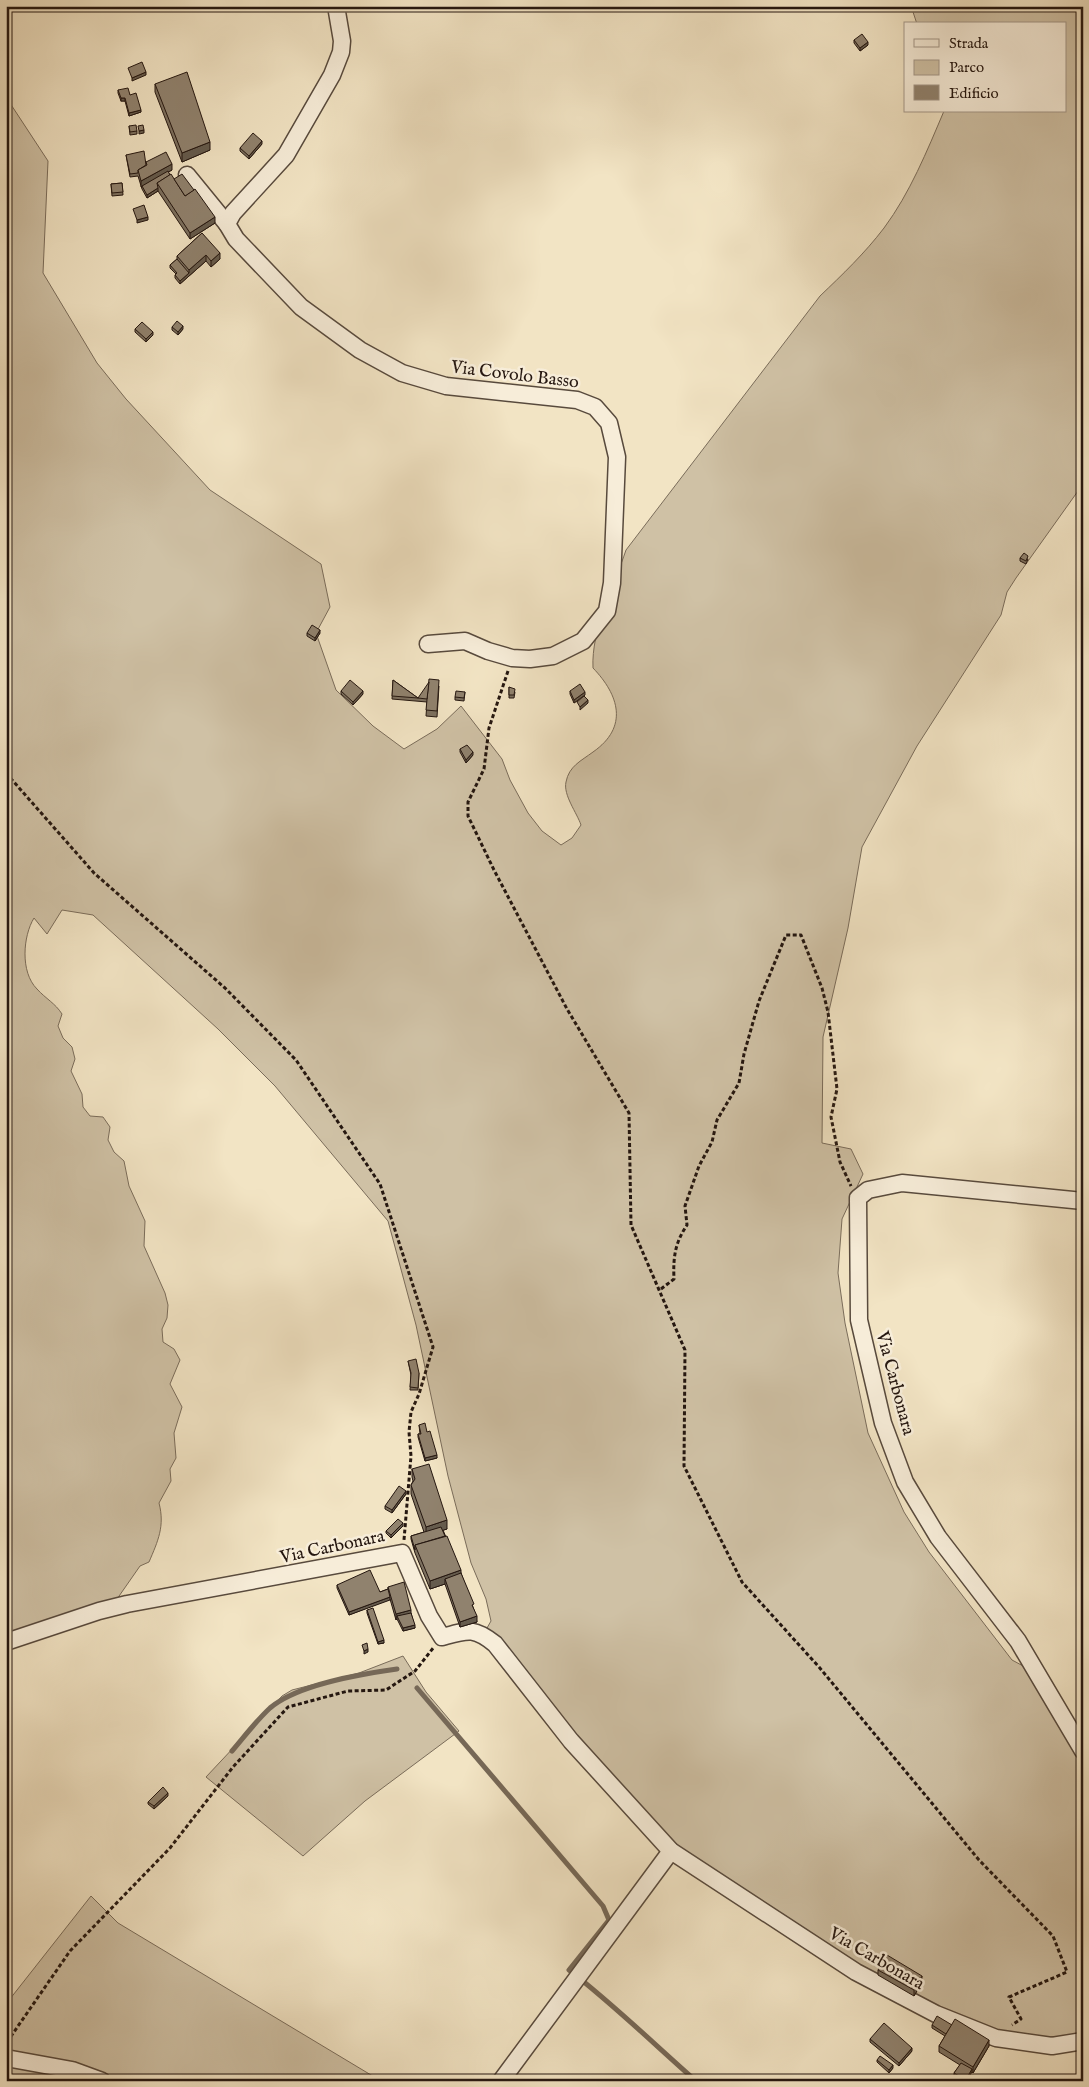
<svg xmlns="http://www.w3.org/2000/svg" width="1089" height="2087" font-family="'IM FELL English',serif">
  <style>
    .green { fill: #cfc1a5; stroke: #7a6c5a }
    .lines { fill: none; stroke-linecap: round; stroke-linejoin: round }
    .stream { stroke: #766857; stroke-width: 5 }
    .minor-casing { stroke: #584a3d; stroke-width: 19 }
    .path { stroke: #251710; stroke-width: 3; stroke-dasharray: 4 2.5; stroke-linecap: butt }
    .minor { stroke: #f7edd9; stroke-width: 16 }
    .wall { fill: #7c705f; stroke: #251710 }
    .shaded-wall { fill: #655b4d; stroke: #251710 }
    .building { fill: #90826e; stroke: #251710 }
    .labels { text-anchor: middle; stroke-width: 5; stroke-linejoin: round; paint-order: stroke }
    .street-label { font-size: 18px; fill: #251710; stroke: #f7edd9 }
  </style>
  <rect width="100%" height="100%" fill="#f2e4c4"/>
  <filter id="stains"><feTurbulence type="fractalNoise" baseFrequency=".004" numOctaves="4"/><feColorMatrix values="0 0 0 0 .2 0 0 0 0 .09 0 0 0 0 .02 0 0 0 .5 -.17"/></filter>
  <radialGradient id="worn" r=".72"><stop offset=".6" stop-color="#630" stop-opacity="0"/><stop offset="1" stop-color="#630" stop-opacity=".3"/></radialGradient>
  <!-- green -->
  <g class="green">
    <path d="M911,6H1083V484L1016,578L1007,592L1001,615L917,746L862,847L848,928L823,1037L822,1143L851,1149L863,1174L842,1219L838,1273L845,1323L868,1433L904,1512L929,1552L1012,1660L1025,1667L1083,1763V2048L1055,2053L988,2045L699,1870L483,1635L491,1621L486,1599L471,1563L448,1476L416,1325L388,1221L275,1086L218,1029L93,915L62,910L47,934L34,918C23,936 20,972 37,989C46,999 55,1003 62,1014L58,1026L63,1038L72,1047L75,1059L71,1071L82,1094L83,1107L90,1116L103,1117L110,1127L108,1140L114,1152L124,1161L129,1186L145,1221L144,1246L165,1293L168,1305L167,1318L162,1329L163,1342L174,1349L180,1360L170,1384L182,1407L174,1433L176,1458L170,1469L171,1481L159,1503C165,1526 158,1541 149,1562L140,1566L117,1599L6,1637V97L48,161L43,273L97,363L126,399L210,490L321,564L330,607L316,633L336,690L373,726L404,749L437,729L461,706L502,759L510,780L528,813L542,831L561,845L572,838L581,825C577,813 563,795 566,782C569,766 581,761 593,752C629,727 619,695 593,668C591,630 614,586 626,550L820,296C842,275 865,253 884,228C910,193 927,151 944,111H1065V24H917Z"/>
    <path d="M403,1656L426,1692L459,1731L365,1801L303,1856L206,1777L282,1696L292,1690L359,1673Z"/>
    <path d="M91,1896L118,1923L381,2081H6V2004Z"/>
  </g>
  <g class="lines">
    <!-- stream -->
    <g class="stream">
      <path d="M417,1688L603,1906L609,1920L569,1970C613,2004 654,2044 696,2081"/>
      <path d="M232,1751C244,1737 256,1721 270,1708C298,1684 361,1674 397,1669"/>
    </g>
    <!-- minor casing -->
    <g class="minor-casing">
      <g id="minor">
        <path d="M336,6L342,41L341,52L332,75L286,155L233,213L227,224L236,239L301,307L360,350L402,373L446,386L577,400L595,407L609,423L617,457L612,583L607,611L583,641L553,656L530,659L512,658L488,651L465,641L428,644"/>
        <path d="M187,175L227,224"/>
        <path d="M1083,1201L902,1183L868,1190L858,1198L859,1320L883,1423L905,1482L938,1537L1018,1641L1083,1751"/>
        <path d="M6,1642L99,1611L127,1604L402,1553L429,1616L442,1637C468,1630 474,1627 495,1644L571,1741L671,1851L856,1972L936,2014L996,2038L1052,2046L1083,2041"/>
        <path d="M6,2058L72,2070L102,2081"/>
        <path d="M501,2081L671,1851"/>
      </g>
    </g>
    <!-- path -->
    <g class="path">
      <path d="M508,671L489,728L484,769L468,802V816L494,870L567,1009L629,1113L631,1225L685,1350L684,1466L742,1582L819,1667L979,1860L1053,1936L1067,1972L1009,1997L1021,2019L1012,2025"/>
      <path d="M6,773L94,873L225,988L296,1060L380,1184L433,1347L419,1394L411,1412L409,1432L411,1456L404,1540"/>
      <path d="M661,1289L674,1279C673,1257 675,1243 687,1225L685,1206L699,1166L712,1142L717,1120L739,1083L744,1054L759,1001L786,935H801L822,988L828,1012L837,1089L831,1117L840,1162L851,1186"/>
      <path d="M7,2042L70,1951L170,1848L233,1767L288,1707L348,1691L386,1690L415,1671L434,1647"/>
    </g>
    <!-- minor -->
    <use href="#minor" class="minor"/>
  </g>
  <!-- wall -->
  <g class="wall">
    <path d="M854,40L868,45L860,51L854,43Z"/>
    <path d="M155,84L210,150L182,162L155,92Z"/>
    <path d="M118,90L130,95L141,112L129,116L125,101H121L118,93Z"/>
    <path d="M129,126L137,131V134L130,135Z"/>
    <path d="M262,144L249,159L240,151V148Z"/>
    <path d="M126,155L146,162L172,170L168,172L170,175L215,223L190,239L158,191L147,198L142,189L138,176L130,177Z"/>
    <path d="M122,183L123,195L112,196L111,184Z"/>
    <path d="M202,233L220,259L211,267L206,261L180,284L175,278V275L176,274L170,268V265L177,259V256Z"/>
    <path d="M172,327L183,329L178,335L172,330Z"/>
    <path d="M135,329L153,335L146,342L135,332Z"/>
    <path d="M1020,558L1028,559L1026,564L1020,561Z"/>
    <path d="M307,633H320L315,641L307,636Z"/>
    <path d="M393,680L418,698L439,686L437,717L426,716L427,702L392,699Z"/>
    <path d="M509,687L515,692L514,698H509Z"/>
    <path d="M341,691L363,694L353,705L341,694Z"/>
    <path d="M570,691L585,695L574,703L570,694Z"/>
    <path d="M465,692L464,701L455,700V697Z"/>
    <path d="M460,749L473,755L466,763L460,752Z"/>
    <path d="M408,1361L419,1373L418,1390H410L411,1375Z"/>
    <path d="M419,1425L427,1432L437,1458L425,1461L418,1437V1434H420Z"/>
    <path d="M412,1469L447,1529L443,1530L461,1573L474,1610L477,1622L460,1627L445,1584L430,1589L415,1553L411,1539V1536L424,1532L411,1494V1485L413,1481L412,1477Z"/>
    <path d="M406,1494L392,1513L385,1509V1506Z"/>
    <path d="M403,1526L391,1538L386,1533V1531Z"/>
    <path d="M337,1585L380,1592L388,1589V1587L411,1613L415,1628L403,1631L397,1619L396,1620L390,1599L349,1615L337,1588Z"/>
    <path d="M367,1610L384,1643L378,1644L367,1613Z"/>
    <path d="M168,1796L154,1809L148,1804V1802Z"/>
    <path d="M878,1970L922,1982L914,1996L878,1975Z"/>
    <path d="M932,2025H952L989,2046L973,2073L972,2072L958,2078L954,2076V2073L960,2065L939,2052V2046L945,2036L932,2028Z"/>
    <path d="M870,2039L912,2051L899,2066L870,2042Z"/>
    <path d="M877,2060L893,2068L889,2073L877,2062Z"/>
  </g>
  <!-- shaded-wall -->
  <g class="shaded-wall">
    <path d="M868,42V45L860,51V48Z"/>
    <path d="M146,72V75L132,81V78Z"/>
    <rect x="121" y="98" width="4" height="3"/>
    <path d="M141,110V112L129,116V113Z"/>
    <path d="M144,130V133L139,134V131Z"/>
    <path d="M262,141V144L249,159V156Z"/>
    <path d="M210,142V150L182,162V153Z"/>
    <path d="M172,164V170L141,187V181Z"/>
    <path d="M158,188V191L147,198V195Z"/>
    <path d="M148,217V220L137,223V220Z"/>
    <path d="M215,217V223L190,239V233Z"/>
    <path d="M220,253V259L211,267V261Z"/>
    <path d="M206,255V261L180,284V281L189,273V270Z"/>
    <path d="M183,326V329L178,335V332Z"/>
    <path d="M153,332V335L146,342V339Z"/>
    <path d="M320,630V633L315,641V638Z"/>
    <path d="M363,691V694L353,705V702Z"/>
    <path d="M585,692V695L574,703V700Z"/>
    <path d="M588,700V703L580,710V707Z"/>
    <path d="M473,752V755L466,763V760Z"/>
    <path d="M437,1455V1458L425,1461V1458Z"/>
    <path d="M406,1491V1494L392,1513V1510Z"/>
    <path d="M447,1520V1529L426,1536V1527Z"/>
    <path d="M403,1523V1526L391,1538V1535Z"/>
    <path d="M461,1570V1579H445V1584L430,1589V1581Z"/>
    <path d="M390,1597V1600L349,1615V1612Z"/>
    <path d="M411,1610V1615L397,1616V1619L396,1620V1614Z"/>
    <path d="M477,1616V1622L460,1627V1622Z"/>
    <path d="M415,1625V1628L403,1631V1628Z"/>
    <path d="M384,1640V1643L378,1644V1642Z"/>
    <path d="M368,1649V1652L364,1654V1651Z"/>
    <path d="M168,1793V1796L154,1809V1806Z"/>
    <path d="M922,1976V1982L914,1996V1990Z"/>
    <path d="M989,2040V2046L973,2073V2067Z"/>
    <path d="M912,2048V2051L899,2066V2063Z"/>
    <path d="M893,2065V2068L889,2073V2070Z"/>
    <path d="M972,2069V2072L966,2081H965Z"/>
  </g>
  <!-- building -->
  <g class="building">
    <path d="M862,34L868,42L860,48L854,40Z"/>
    <path d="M142,62L146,72L132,78L128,68Z"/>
    <path d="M187,72L210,142L182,153L155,84Z"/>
    <path d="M128,88L130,95L136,93L141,110L129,113L125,98H121L118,90Z"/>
    <path d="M136,125L137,131L130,132L129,126Z"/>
    <path d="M143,125L144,130L139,131L138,126Z"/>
    <path d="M253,133L262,141L249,156L240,148Z"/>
    <path d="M144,151L146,165L138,170V173L130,174L126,155Z"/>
    <path d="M166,152L172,164L141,181L138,170L147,165L146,162Z"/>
    <path d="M168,171L170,175L157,183L158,188L147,195L142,186Z"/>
    <path d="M171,174L185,196L195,189L215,217L190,233L157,183Z"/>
    <path d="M182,174L194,190L185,196L174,179Z"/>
    <path d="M122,183L123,192L112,193L111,184Z"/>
    <path d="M144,205L148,217L137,220L133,209Z"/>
    <path d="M202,233L220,253L211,261L206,255L189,270L177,256Z"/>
    <path d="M177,259L189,273L180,281L175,275L177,273L170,265Z"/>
    <path d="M177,321L183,326L178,332L172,327Z"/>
    <path d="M142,322L153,332L146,339L135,329Z"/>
    <path d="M1024,553L1028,556L1026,561L1020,558Z"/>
    <path d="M312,625L320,630L315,638L307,633Z"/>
    <path d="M429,679L439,680L437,711L426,710Z"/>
    <path d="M350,680L363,691L353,702L341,691Z"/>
    <path d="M393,680L418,698L392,696Z"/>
    <path d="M429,682L427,699L418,698Z"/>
    <path d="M580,684L585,692L574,700L570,691Z"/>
    <path d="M509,687L515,689L514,695H509Z"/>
    <path d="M456,691L465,692L464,698L455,697Z"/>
    <path d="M584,696L588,700L580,707L577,702Z"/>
    <path d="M467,745L473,752L466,760L460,749Z"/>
    <path d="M416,1359L419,1373L418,1388L410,1387L411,1373L408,1361Z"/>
    <path d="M425,1423L427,1432L430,1431L437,1455L425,1458L418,1434H421L419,1425Z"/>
    <path d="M429,1464L447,1520L426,1527L411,1485L415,1479L412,1469Z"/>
    <path d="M399,1486L406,1491L392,1510L385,1506Z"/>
    <path d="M398,1519L403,1523L391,1535L386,1531Z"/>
    <path d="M441,1527L445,1536L415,1545V1550L411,1536Z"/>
    <path d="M447,1536L461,1570L430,1581L415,1545Z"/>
    <path d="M370,1570L380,1592L388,1589L390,1597L349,1612L337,1585Z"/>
    <path d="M461,1573L474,1604L472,1605L477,1616L460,1622L445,1579Z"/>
    <path d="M404,1582L411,1610L396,1614L388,1587Z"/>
    <path d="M373,1608L384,1640L378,1642L367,1610Z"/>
    <path d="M411,1613L415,1625L403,1628L397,1616Z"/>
    <path d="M367,1643L368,1649L364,1651L362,1645Z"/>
    <path d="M163,1787L168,1793L154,1806L148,1802Z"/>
    <path d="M887,1955L922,1976L914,1990L878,1970Z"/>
    <path d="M937,2016L952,2025L946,2034L932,2025Z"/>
    <path d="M955,2019L989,2040L973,2067L939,2046Z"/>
    <path d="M884,2023L912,2048L899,2063L870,2039Z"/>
    <path d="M880,2056L893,2065L889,2070L877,2060Z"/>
    <path d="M961,2063L972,2069L965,2081H956L959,2076L954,2073Z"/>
  </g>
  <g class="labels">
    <!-- street labels -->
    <g class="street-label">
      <text transform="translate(515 374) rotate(7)" y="6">Via Covolo Basso</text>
      <text transform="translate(896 1383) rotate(75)" y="6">Via Carbonara</text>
      <text transform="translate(332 1546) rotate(-12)" y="6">Via Carbonara</text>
      <text transform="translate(877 1958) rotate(30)" y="6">Via Carbonara</text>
    </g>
  </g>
  <!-- margin -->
  <rect width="1089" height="2087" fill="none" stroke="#f2e4c4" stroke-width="25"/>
  <rect x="8" y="8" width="1074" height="2072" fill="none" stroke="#251710" stroke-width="2.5"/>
  <rect x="12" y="12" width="1064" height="2062" fill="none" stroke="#251710"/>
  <!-- legend -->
  <rect x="904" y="22" width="162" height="90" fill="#f7edd9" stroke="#a39789"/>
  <rect x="914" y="39" width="25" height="8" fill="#f7edd9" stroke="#a39789"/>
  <text x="949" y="48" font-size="15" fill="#251710">Strada</text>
  <rect x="914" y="60" width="25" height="15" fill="#cfc1a5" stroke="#a39789"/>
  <text x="949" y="72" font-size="15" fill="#251710">Parco</text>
  <rect x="914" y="85" width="25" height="15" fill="#90826e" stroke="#a39789"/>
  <text x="949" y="98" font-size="15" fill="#251710">Edificio</text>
  <rect width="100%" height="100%" filter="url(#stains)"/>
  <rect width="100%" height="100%" fill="url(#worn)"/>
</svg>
